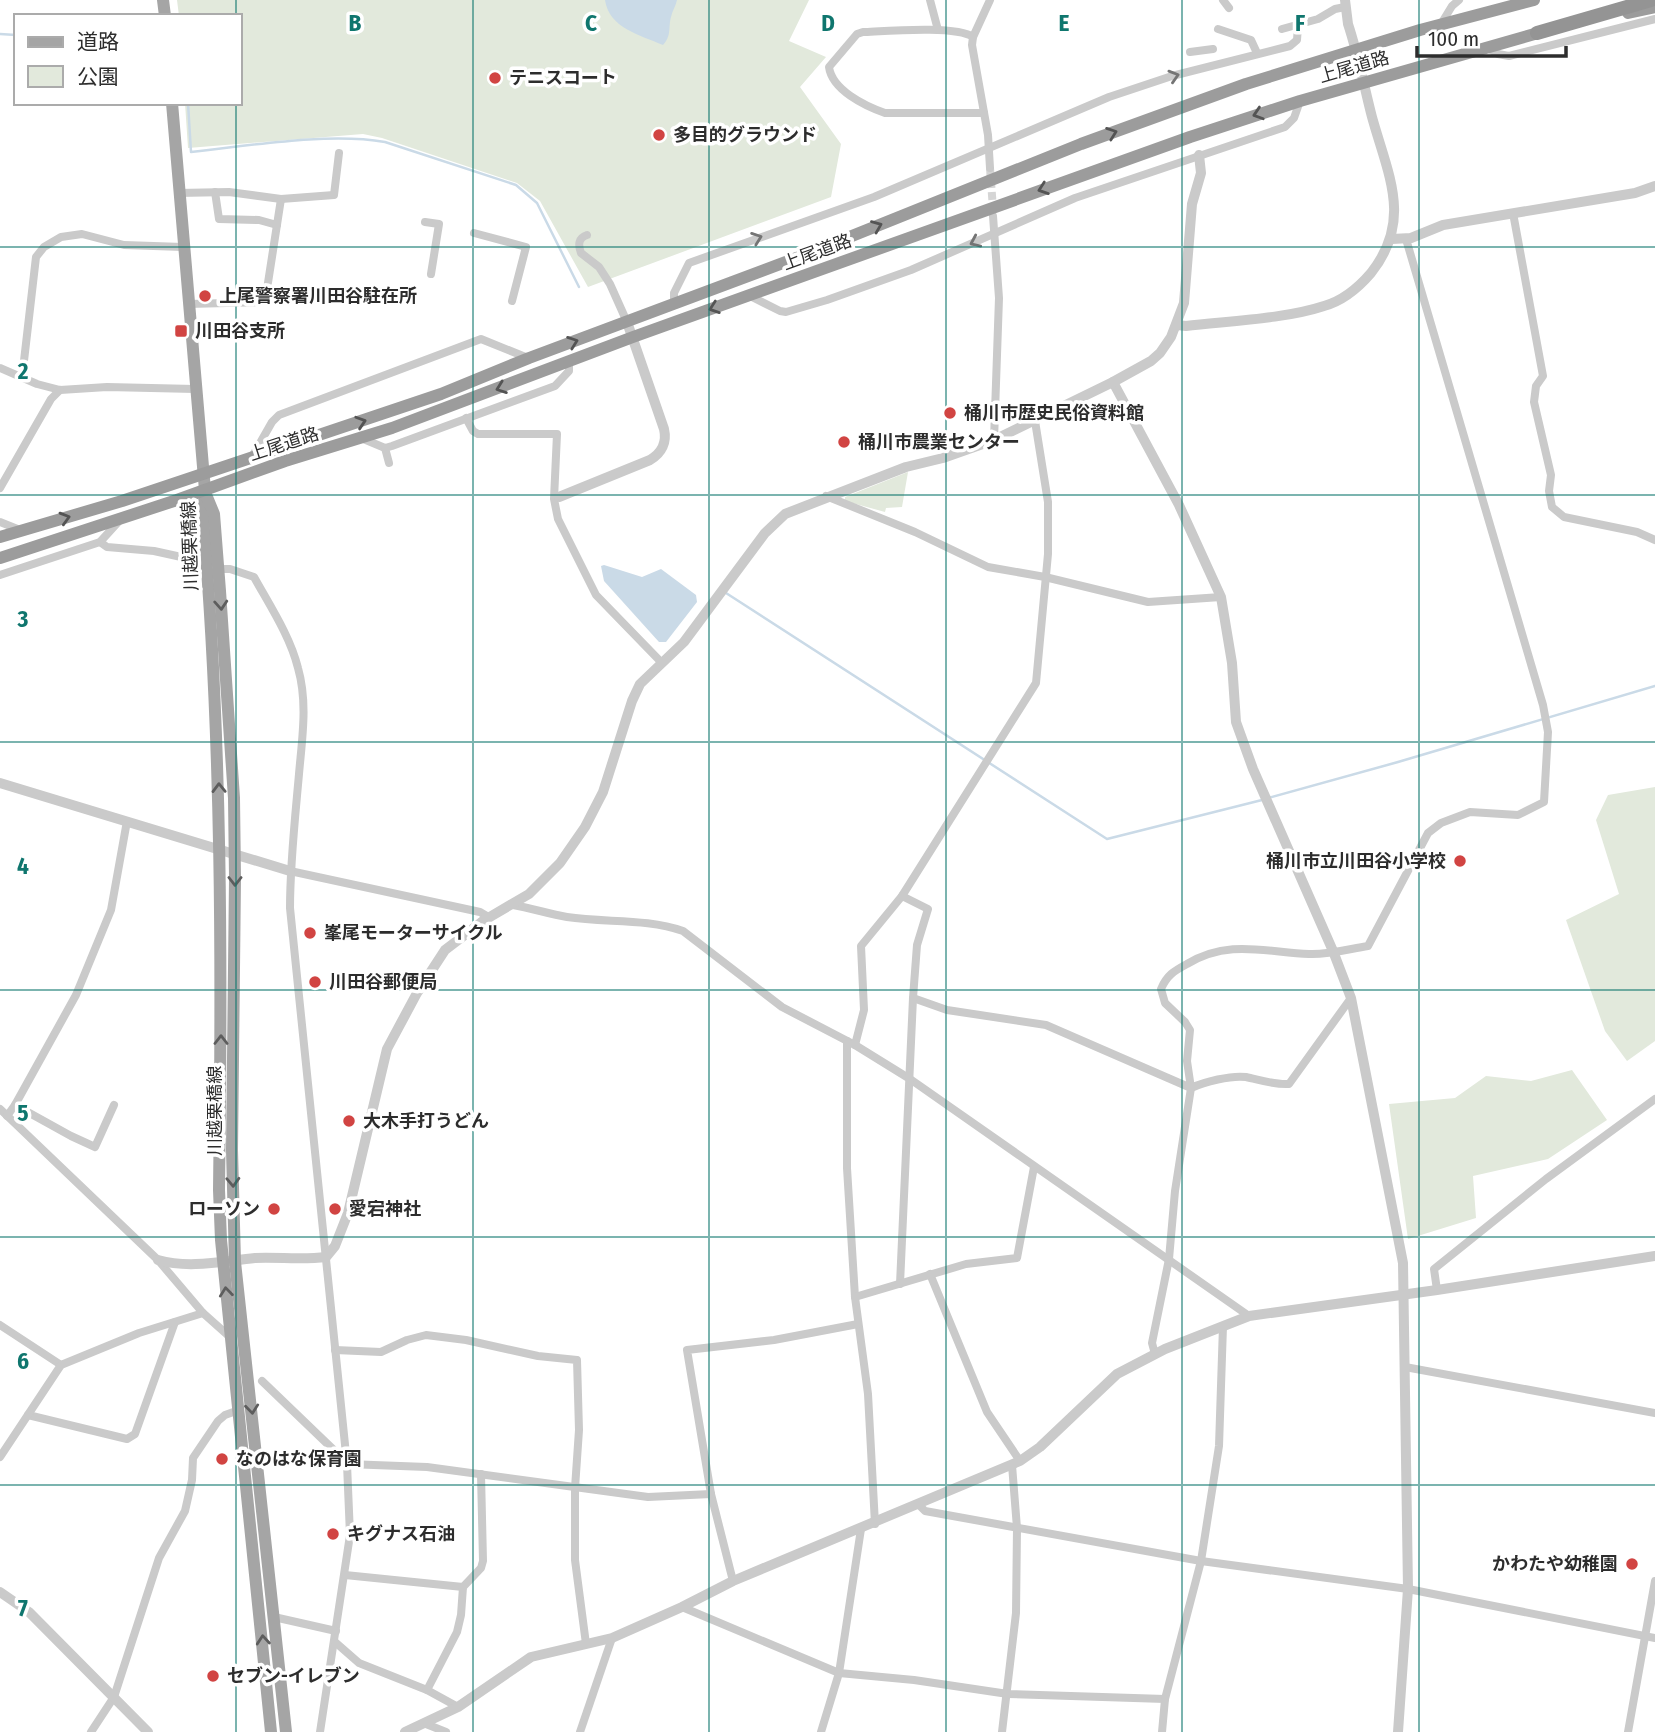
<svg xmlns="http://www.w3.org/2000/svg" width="1655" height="1732" font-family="'Fira Sans Condensed','Noto Sans JP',sans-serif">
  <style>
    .green { fill: #e2e9dc }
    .water { fill: #cadae7 }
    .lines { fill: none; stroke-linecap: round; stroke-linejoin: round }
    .stream { stroke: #cadae7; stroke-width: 2.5 }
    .minor-tunnel { stroke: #d5d5d5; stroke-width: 8; stroke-dasharray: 8 4; stroke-linecap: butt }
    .minor { stroke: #cacaca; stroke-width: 8 }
    .tertiary { stroke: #cacaca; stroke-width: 10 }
    .primary { stroke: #a5a5a5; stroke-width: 12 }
    .trunk { stroke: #9c9c9c; stroke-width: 12 }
    .motorway { stroke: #949494; stroke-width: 14 }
    .oneway { stroke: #747474 }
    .oneway2 { stroke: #545454 }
    .oneway3 { stroke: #5d5d5d }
    .grid { fill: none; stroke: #0f766e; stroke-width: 2; stroke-opacity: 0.55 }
    .poi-dot { fill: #d14442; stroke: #fff; stroke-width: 2.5 }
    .labels { text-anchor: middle; stroke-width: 7; stroke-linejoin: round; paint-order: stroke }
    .street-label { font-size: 18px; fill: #2d2d2d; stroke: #fff }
    .poi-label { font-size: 18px; font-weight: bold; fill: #2d2d2d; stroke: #fff; text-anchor: start }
    .grid-label { font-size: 23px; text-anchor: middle; font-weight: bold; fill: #0f766e; stroke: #fff; stroke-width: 7; stroke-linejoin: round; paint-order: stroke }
  </style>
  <rect width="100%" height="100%" fill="#fff"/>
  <!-- green -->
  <g class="green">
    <path d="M177,0H809L789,41L826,57L800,87L841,144L831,197L588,287L540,201L517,183L382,138L363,134L188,148L185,103H240V16H179Z"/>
    <path d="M908,472L902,507L886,508L885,512L845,501V497Z"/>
    <path d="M1655,787V1041L1627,1061L1605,1031L1566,920L1619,894L1596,820L1608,795Z"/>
    <path d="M1572,1070L1607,1120L1548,1159L1473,1176L1476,1218L1408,1239L1389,1104L1455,1098L1486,1076L1531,1081Z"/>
  </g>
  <!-- water -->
  <g class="water">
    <path d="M605,0H677C676,6 672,11 671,17C668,28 672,35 663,45C640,35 609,28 605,0Z"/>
    <path d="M604,565L642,577L661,569L696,595L697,602L666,642H659L604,581L601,566Z"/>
  </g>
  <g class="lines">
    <!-- stream -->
    <g class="stream">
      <path d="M0,34L16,35"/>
      <path d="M188,103L191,152C249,146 327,132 385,142L516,185L537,203L579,287"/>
      <path d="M726,593L1107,839L1262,800"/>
      <path d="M1268,798L1398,762L1655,686"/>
    </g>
    <!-- minor-tunnel -->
    <path class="minor-tunnel" d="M990,168L993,209"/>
    <!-- minor -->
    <g class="minor">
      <path d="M930,0L938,30"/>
      <path d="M1223,0L1229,8"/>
      <path d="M1441,24L1452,6L1459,0"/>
      <path d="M1218,29L1251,40L1257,53"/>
      <path d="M1282,29L1318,19L1335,9L1345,7"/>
      <path d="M973,37C957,25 886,31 863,32L857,34L829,67C832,90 865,106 885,113H984"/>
      <path d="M1486,47L1498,54L1509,56L1655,19"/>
      <path d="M1190,52L1213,49"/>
      <path d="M990,168L988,135L972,45L973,37L990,0"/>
      <path d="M215,192L219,219L259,220L277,225"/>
      <path d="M178,193L229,192L281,199L334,195L339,153"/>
      <path d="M1513,213L1543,376L1536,386L1534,402L1551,475L1549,491L1552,507L1564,517L1637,532L1655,540"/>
      <path d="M993,216L999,298L994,440"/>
      <path d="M425,222L439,224L431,274"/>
      <path d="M474,233L526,247L512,301"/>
      <path d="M587,235C578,238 578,245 581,253L599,267L610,284L627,322"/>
      <path d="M750,296L780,311L786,312L827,300L911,270L1075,198L1285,127L1294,118L1300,101"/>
      <path d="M188,304L265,302L281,199"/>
      <path d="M674,305V293L689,263L874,197L1109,97L1172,76L1290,46L1297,40L1298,26"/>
      <path d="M0,368L37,384L60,390L107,387L195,389"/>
      <path d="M22,378L36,257L44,247L61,237L82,234L124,245L183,247"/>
      <path d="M466,418L473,431L478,434H557L554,499L558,519L596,595L662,663"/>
      <path d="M361,438L385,448L392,446L555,386L569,371V362"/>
      <path d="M385,448L389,463"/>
      <path d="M252,457L272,422L279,415L481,339L528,358"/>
      <path d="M0,488L51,399L60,390"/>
      <path d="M826,496L915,532L988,567L1045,577L1148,602L1221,597"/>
      <path d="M0,522L20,530"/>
      <path d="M100,542L107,547L154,551L195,560L207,559"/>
      <path d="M218,569H230L254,577C270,606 290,636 298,668C308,703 302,739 299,774C295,819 290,863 290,908L347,1464L350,1535L320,1732"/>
      <path d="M0,575L100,542L120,520"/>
      <path d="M290,871L480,912L490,918"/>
      <path d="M513,905C531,908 549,914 567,917C606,923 646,918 683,931L782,1007L855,1045L910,1079L1249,1316"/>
      <path d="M913,998L947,1010L1046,1025L1191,1088C1204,1082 1231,1075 1246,1077C1260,1080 1274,1085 1289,1084L1351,998"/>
      <path d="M847,1041V1168L855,1297L868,1394L875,1524"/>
      <path d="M855,1045L864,1010L861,946L902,896L1036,683L1048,554V502L1035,421"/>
      <path d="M15,1105L71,1136L95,1147L114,1105"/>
      <path d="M0,1109L158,1260L203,1313L231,1338"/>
      <path d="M7,1116L15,1105L76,995L111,910L127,821"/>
      <path d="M930,1274L987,1412L1020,1461"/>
      <path d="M900,1284L913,998L917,945L928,909L902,896"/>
      <path d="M1437,1290L1434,1269L1546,1179L1655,1099"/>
      <path d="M855,1297L966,1264L1017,1258L1034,1167"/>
      <path d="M0,1325L61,1365"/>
      <path d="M335,1350L381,1352L407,1340L426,1335L466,1340L538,1356L577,1360L579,1430L575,1488V1560L586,1644"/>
      <path d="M1155,1354L1152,1343L1169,1259L1175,1191L1191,1088L1187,1061L1190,1030L1185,1022L1165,1003L1161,989C1167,975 1174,971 1187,964C1228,939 1265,952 1309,954C1328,955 1349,949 1368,946L1428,833L1441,823L1470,812L1518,815L1544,802L1548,732L1543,705L1406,239"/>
      <path d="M1405,1367L1655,1413"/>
      <path d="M262,1381L340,1456L346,1457"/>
      <path d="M28,1415L127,1439L135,1434L175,1322"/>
      <path d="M0,1457L61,1365L139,1333L203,1313"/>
      <path d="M347,1464L427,1467L648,1497L711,1494"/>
      <path d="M919,1505L925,1511L1201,1561L1408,1589L1655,1638"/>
      <path d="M345,1575L463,1587"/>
      <path d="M733,1581L711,1494L687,1350L774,1340L858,1324"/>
      <path d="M682,1607L839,1673L914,1680L1008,1694L1165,1699"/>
      <path d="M274,1617L336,1631"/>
      <path d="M335,1642L359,1663L427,1690"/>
      <path d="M458,1707L427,1690L457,1632L461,1615L463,1587L481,1568L483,1561L481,1474"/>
      <path d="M426,1724L446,1732"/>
      <path d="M91,1732L114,1697L159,1558L185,1511L192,1480L193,1458L218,1421L225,1415L239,1410"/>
      <path d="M580,1732L612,1638"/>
      <path d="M821,1732L839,1673L861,1529"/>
      <path d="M1002,1732L1016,1613L1017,1528L1012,1465"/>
      <path d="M1162,1732L1165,1699L1201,1561L1219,1446L1223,1326"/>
      <path d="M1628,1732L1655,1581"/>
    </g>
    <!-- tertiary -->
    <g class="tertiary">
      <path d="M1392,239L1411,238L1443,225L1635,193L1655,186"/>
      <path d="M1177,325L1186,326C1228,321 1285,319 1324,306C1342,301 1359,287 1371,273C1413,220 1388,175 1372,117C1364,86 1358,54 1348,24L1345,0"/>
      <path d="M1113,382L1179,505L1221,597L1232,663L1236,722L1253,769L1333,951L1351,998L1403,1263L1408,1589L1398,1732"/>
      <path d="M559,497L650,460C662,453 667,442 664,429L627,322"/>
      <path d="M0,783L290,871"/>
      <path d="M158,1260C190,1269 223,1261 255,1258C279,1257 303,1260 326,1257L335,1246L348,1213L387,1049L417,993L445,950L483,921L529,894L560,863L585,827L603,792L632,701L640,684L684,642L765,533L785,514L906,467L943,458L994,440L1113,382L1151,361L1160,353L1171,337L1184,303L1192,204L1201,173L1199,155"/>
      <path d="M0,1592L29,1612L148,1732"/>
      <path d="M405,1732L458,1707L531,1657L612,1638L682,1607L733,1581L1020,1461L1040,1447L1117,1374L1165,1349L1249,1316L1437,1290L1655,1256"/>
    </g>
    <!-- primary -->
    <g class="primary">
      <path d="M163,0L165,16"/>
      <path d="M172,103L205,490L203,518C222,742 222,966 219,1190L221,1240L271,1732"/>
      <path d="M207,497L214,514L220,591L234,798L235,878L232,1150L235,1262L286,1732"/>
    </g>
    <!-- trunk -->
    <g class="trunk">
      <path d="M1628,13L1655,7"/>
      <path d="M0,537L122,501L441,394L529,358L807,254L1081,144L1246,84L1420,30L1534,0"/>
      <path d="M0,558L177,500L285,461L392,428L633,337L1190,137L1300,101L1545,31"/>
    </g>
    <!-- motorway -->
    <path class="motorway" d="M1537,33L1651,0"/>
  </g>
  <!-- one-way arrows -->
  <defs><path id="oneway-chevron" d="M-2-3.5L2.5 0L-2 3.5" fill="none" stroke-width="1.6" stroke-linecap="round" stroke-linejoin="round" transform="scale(1.75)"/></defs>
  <g class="oneway">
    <use href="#oneway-chevron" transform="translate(1174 76) rotate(-17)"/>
    <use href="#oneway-chevron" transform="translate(757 238) rotate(-20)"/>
    <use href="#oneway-chevron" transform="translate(975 242) rotate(156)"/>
  </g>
  <g class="oneway2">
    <use href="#oneway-chevron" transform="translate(1258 114) rotate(162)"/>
    <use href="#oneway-chevron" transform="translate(1112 133) rotate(-20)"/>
    <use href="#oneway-chevron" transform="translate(1043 189) rotate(161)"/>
    <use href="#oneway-chevron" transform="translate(877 226) rotate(-22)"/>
    <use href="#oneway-chevron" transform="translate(714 308) rotate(161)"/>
    <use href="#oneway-chevron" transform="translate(573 342) rotate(-20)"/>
    <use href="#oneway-chevron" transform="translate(501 388) rotate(160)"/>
    <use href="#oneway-chevron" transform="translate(361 422) rotate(-18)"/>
    <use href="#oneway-chevron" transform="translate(65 518) rotate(-16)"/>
  </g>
  <g class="oneway3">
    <use href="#oneway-chevron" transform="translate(221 605) rotate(86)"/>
    <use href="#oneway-chevron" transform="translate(219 788) rotate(-91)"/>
    <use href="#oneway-chevron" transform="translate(235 881) rotate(90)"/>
    <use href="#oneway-chevron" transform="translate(221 1040) rotate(-90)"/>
    <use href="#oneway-chevron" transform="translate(233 1182) rotate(88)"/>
    <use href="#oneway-chevron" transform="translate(226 1292) rotate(-96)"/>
    <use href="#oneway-chevron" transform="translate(252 1409) rotate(84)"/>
    <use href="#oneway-chevron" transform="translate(263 1640) rotate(-95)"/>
  </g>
  <!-- grid -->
  <path class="grid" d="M236,0V16M473,0V1732M709,0V1732M946,0V1732M1182,0V1732M1419,0V1732M236,103V1732M0,247H1655M0,495H1655M0,742H1655M0,990H1655M0,1237H1655M0,1485H1655"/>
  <!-- markers -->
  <g class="poi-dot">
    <circle cx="495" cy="78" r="7"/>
    <circle cx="659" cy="135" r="7"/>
    <circle cx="205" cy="296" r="7"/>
    <rect x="174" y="324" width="14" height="14" rx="3.5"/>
    <circle cx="950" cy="413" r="7"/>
    <circle cx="844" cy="442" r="7"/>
    <circle cx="1460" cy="861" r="7"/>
    <circle cx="310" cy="933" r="7"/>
    <circle cx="315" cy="982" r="7"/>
    <circle cx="349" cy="1121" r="7"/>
    <circle cx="274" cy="1209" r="7"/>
    <circle cx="335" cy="1209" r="7"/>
    <circle cx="222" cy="1459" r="7"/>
    <circle cx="333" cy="1534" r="7"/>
    <circle cx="1632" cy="1564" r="7"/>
    <circle cx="213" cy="1676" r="7"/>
  </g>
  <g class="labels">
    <!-- street labels -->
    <g class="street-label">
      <text transform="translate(1354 67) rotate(-16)" y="6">上尾道路</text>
      <text transform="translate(817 252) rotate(-20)" y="6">上尾道路</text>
      <text transform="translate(284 444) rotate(-18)" y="6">上尾道路</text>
      <text transform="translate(190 546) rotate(-92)" y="6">川越栗橋線</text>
      <text transform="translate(215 1111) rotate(-90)" y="6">川越栗橋線</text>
    </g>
    <!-- poi labels -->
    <g class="poi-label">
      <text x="509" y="84">テニスコート</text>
      <text x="673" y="141">多目的グラウンド</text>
      <text x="219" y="302">上尾警察署川田谷駐在所</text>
      <text x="195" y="337">川田谷支所</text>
      <text x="964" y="419">桶川市歴史民俗資料館</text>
      <text x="858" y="448">桶川市農業センター</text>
      <text x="1446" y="867" text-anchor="end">桶川市立川田谷小学校</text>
      <text x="324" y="939">峯尾モーターサイクル</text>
      <text x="329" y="988">川田谷郵便局</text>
      <text x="363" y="1127">大木手打うどん</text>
      <text x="260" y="1215" text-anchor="end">ローソン</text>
      <text x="349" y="1215">愛宕神社</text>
      <text x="236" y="1465">なのはな保育園</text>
      <text x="347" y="1540">キグナス石油</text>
      <text x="1618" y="1570" text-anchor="end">かわたや幼稚園</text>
      <text x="227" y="1682">セブン-イレブン</text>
    </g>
  </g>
  <g class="grid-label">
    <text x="355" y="31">B</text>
    <text x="591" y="31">C</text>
    <text x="828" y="31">D</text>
    <text x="1064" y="31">E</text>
    <text x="1300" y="31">F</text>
    <text x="23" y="379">2</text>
    <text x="23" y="627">3</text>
    <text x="23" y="874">4</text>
    <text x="23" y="1121">5</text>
    <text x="23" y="1369">6</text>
    <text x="23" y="1616">7</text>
  </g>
  <!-- legend -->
  <rect x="14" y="14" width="228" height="91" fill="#ffffff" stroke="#ababab" stroke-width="2"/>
  <rect x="28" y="37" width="35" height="10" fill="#a5a5a5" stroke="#ababab" stroke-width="2"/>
  <text x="77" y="49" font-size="21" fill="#2d2d2d">道路</text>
  <rect x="28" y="66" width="35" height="21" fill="#e2e9dc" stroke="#ababab" stroke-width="2"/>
  <text x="77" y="84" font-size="21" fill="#2d2d2d">公園</text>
  <!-- scale -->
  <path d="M1417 46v10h149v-10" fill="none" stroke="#2d2d2d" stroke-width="3.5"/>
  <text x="1428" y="46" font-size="21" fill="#2d2d2d" stroke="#ffffff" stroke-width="5" paint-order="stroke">100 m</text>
</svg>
